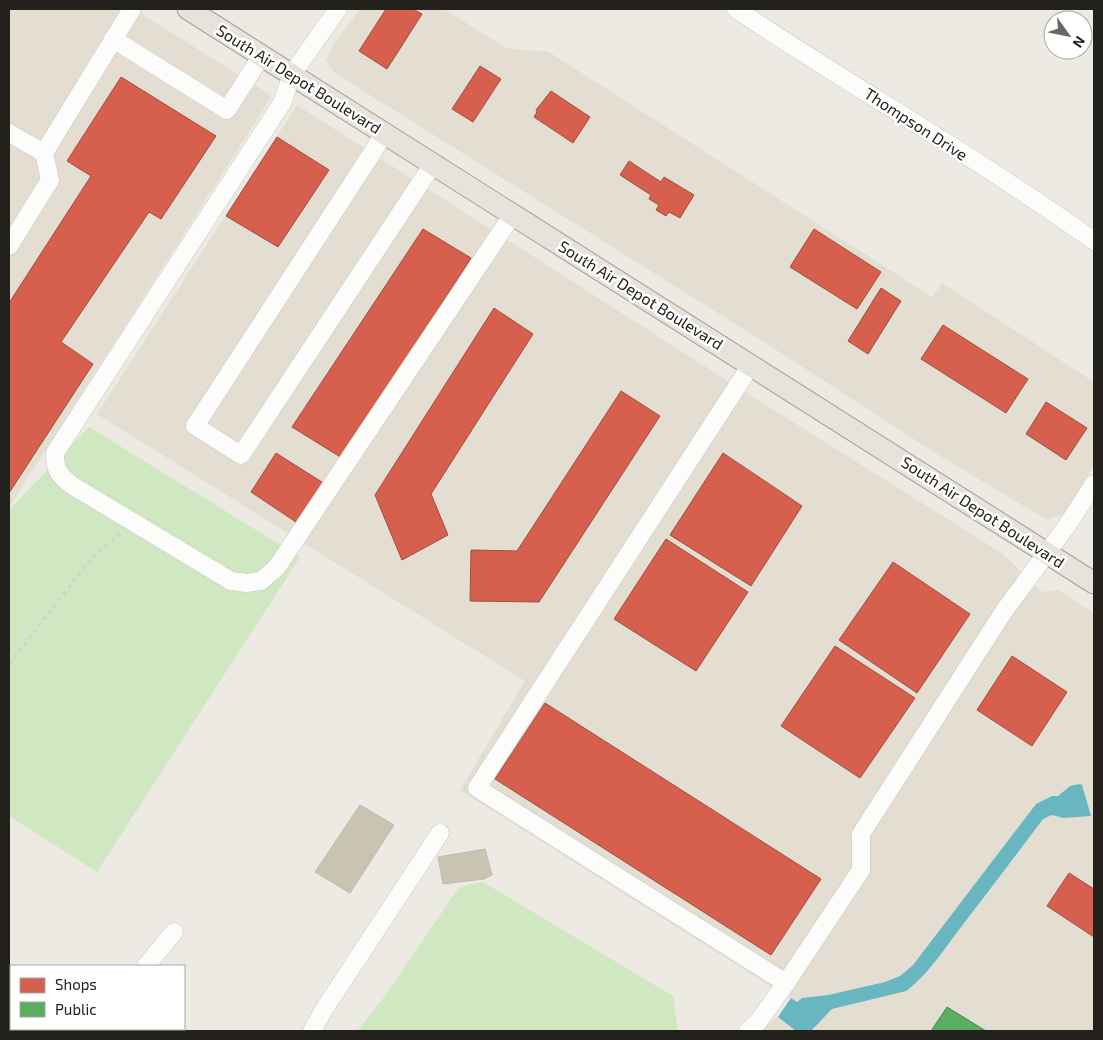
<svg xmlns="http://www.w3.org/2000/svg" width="1103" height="1040" font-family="'Exo 2',sans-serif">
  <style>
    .built { fill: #e3ded1 }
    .green { fill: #d0e8c1 }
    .water { fill: #68b6bf }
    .shops { fill: #d6604d; stroke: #a04d3e }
    .public { fill: #5aae61; stroke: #49844c }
    .building { fill: #c9c4b2; stroke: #bcbab5 }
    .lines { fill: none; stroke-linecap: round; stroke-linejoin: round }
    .minor-casing { stroke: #c7c5c0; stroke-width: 19 }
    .major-casing { stroke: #a89e92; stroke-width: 23 }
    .path { stroke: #d2d2d0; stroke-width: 3; stroke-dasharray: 4 4; stroke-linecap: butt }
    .minor { stroke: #fcfcfb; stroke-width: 18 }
    .major { stroke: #e8e2dd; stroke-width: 21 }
    .labels { text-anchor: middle; stroke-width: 5; stroke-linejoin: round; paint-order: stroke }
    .street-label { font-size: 16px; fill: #22211c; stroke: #fff }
  </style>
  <rect width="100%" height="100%" fill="#eceae3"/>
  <!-- built -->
  <g class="built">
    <path d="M9,9H134L272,96L9,507Z"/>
    <path d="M360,9H444L506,48L549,52L932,297L942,283L1094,382V466L1064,514L1047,520L940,456L761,340L357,87L332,70L326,61L335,42Z"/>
    <path d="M297,105L720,376L1003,554L1042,592L1058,590L1094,613V1031H811L832,1009L852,1003L940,954L1043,819L1052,815L1063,818L1070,786L1058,796H1052L1036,804L913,965L900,976L885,982L828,995L803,998L797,1003L460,790L525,681L97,414Z"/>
    <path d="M778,1017L796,1031H760Z"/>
  </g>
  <!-- green -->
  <g class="green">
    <path d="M89,427L300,557L97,872L9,816V510Z"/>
    <path d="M483,882L673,996L678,1031H357L385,996L459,887Z"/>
  </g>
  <!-- water -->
  <path class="water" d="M1080,784L1082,785L1091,816L1063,818L1052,815L1043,819C1016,855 989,891 961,927C944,949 928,975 906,991L832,1009L811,1031H796L778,1017L791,998L797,1002L802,998L828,995L885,982L900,976L913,965L1036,804L1052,796H1058L1070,786Z"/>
  <!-- shops -->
  <g class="shops">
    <path d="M386,9H413L422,14L387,69L359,51Z"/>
    <path d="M480,66L501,79L473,122L452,109Z"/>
    <path d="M121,77L216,136L161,219L149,212L61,342L93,364L9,493V303L91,176L67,161Z"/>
    <path d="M551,91L590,117L573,143L534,117L537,112L536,110Z"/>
    <path d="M277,137L329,170L278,247L226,216Z"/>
    <path d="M629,161L661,182L664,177L694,195L680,218L669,212L666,216L656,210L659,205L649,199L651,195L620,175Z"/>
    <path d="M423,229L471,258L342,458L292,427Z"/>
    <path d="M814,229L881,272L857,309L790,267Z"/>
    <path d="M881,288L901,301L868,354L848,341Z"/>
    <path d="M494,308L533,334L431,494L448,535L402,560L375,495Z"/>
    <path d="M943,325L1028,379L1006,413L921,359Z"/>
    <path d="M621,391L660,416L539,602L470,601L471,550L517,551Z"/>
    <path d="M1046,402L1087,428L1066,460L1026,434Z"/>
    <path d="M276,453L325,484L299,524L251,492Z"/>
    <path d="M723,453L802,506L751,586L670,535Z"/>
    <path d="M666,539L748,592L696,671L614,619Z"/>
    <path d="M893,562L970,614L917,693L839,640Z"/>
    <path d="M835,646L915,698L860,778L781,726Z"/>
    <path d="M1012,656L1067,692L1032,746L977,710Z"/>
    <path d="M545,703L821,879L771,955L495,779Z"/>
    <path d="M1069,873L1094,889V937L1047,906Z"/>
  </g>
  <!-- public -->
  <path class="public" d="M947,1007L986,1031H931Z"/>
  <!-- building -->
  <g class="building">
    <path d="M360,805L394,825L350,893L315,872Z"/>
    <path d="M485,849L492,875L484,879L443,884L438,857Z"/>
  </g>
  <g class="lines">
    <!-- minor casing -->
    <g class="minor-casing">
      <g id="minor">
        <path d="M338,9L292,74L282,103L55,453C55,471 59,475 73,486L231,581L247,583L261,581L277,567L513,214"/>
        <path d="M736,9C854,88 978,158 1094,241"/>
        <path d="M113,39L227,110L262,55"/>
        <path d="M9,133L44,153"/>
        <path d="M385,133L195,426L241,455L433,164"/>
        <path d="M9,246L50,180L44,153L132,9"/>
        <path d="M751,365L477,788L786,983L861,870V834L1004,611L1066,527L1094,484"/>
        <path d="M146,966L174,932"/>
        <path d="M9,997H11"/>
        <path d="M103,1031L104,1029"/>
        <path d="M312,1031L323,1011L440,833"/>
        <path d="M748,1031L758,1022L786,983"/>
      </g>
    </g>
    <!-- major casing -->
    <g class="major-casing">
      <path id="major" d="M188,9L1094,583"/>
    </g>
    <!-- path -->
    <path class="path" d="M9,664L92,558L120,534"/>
    <!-- minor -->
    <use href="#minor" class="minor"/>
    <!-- major -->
    <use href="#major" class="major"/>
  </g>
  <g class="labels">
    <!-- street labels -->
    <g class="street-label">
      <text transform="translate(299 79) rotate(32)" y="6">South Air Depot Boulevard</text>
      <text transform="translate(916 124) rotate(33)" y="6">Thompson Drive</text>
      <text transform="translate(641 295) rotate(32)" y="6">South Air Depot Boulevard</text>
      <text transform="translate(983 512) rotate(33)" y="6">South Air Depot Boulevard</text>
    </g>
  </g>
  <!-- border -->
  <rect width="1103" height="1040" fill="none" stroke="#22211c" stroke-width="20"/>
  <!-- legend -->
  <rect x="10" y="965" width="175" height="65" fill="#ffffff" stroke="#a7a6a4"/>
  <rect x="20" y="978" width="25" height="15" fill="#d6604d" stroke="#a7a6a4"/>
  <text x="55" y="990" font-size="15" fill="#22211c">Shops</text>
  <rect x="20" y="1002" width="25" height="15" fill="#5aae61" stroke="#a7a6a4"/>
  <text x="55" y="1015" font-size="15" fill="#22211c">Public</text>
  <!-- north arrow -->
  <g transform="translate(1068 35) rotate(123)"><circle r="24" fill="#ffffff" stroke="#a7a6a4"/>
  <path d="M0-4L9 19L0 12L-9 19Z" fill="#696762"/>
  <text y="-8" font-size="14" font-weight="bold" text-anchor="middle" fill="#22211c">N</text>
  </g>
</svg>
